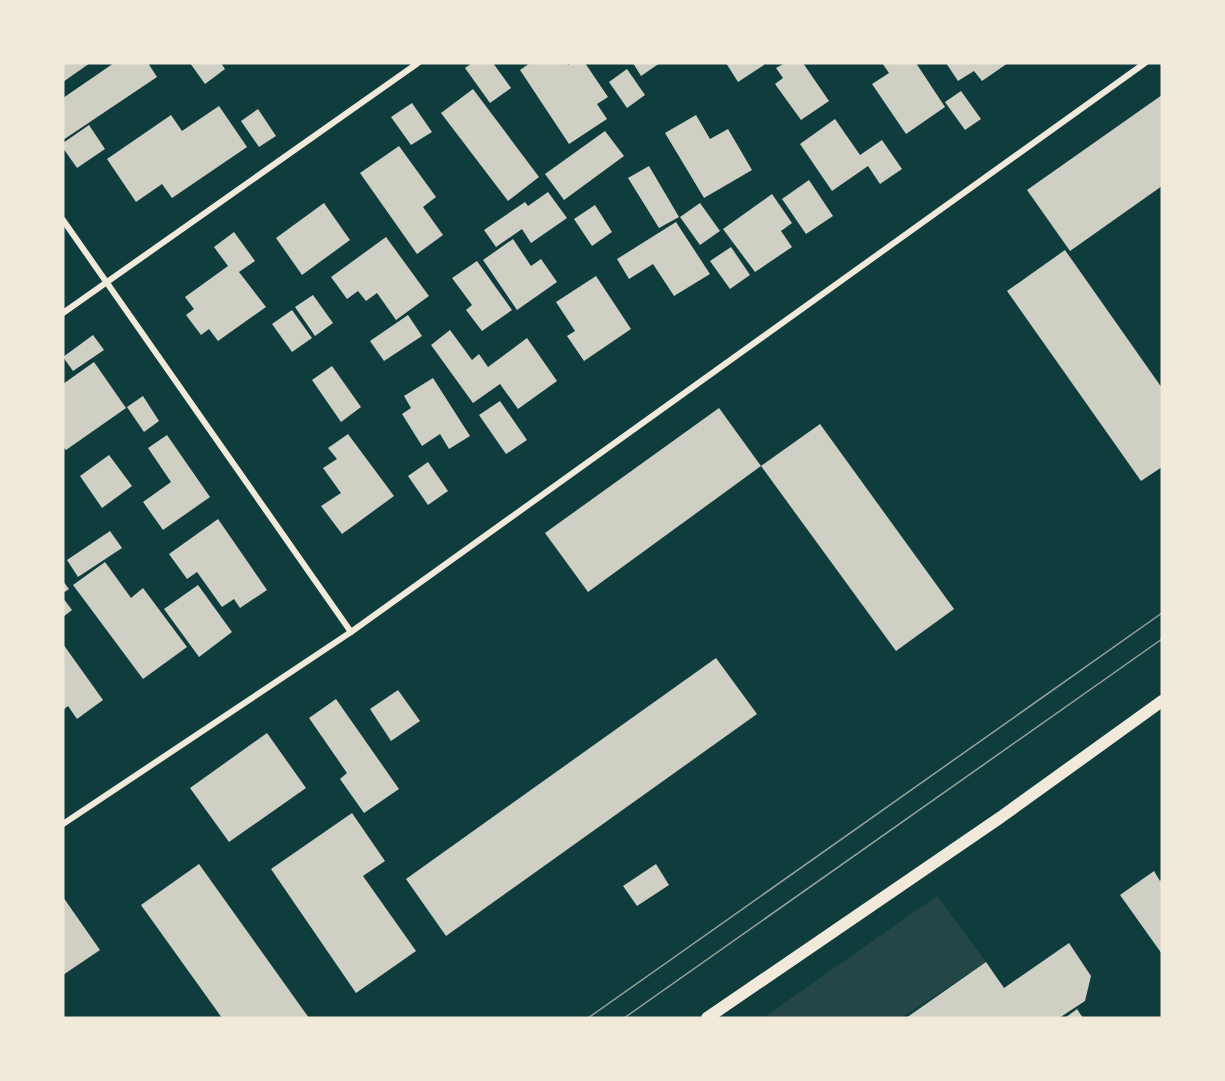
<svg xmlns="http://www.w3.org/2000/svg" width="1225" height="1081" font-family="'Sofia Sans Condensed',sans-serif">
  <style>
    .green { fill: #244646 }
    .building { fill: #cfcfc3 }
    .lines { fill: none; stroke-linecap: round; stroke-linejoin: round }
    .minor { stroke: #f1e9da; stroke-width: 6 }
    .secondary { stroke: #f1e9da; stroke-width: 12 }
    .tram { stroke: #97a49c; stroke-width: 1.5 }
  </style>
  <rect width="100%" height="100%" fill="#0f3d3e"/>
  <!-- green -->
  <path class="green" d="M937,896L986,962L901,1018H763Z"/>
  <!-- building -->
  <g class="building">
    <path d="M63,63H90L63,82Z"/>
    <path d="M114,63H148L157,77L63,140V98Z"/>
    <path d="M190,63H221L225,69L205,84Z"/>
    <path d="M472,63H493L511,88L490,103L465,68Z"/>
    <path d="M530,63H567L568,65L571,63H585L608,97L597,104L607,119L569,144L520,70Z"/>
    <path d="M633,63H660L641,76Z"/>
    <path d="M726,63H763L764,65L738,82Z"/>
    <path d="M785,63H803L829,101L801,120L775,84L783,78L776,68Z"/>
    <path d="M882,63H916L945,107L906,134L872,84L889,73Z"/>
    <path d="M946,63H1008L982,81L974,71L958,81Z"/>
    <path d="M627,69L645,95L627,108L609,82Z"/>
    <path d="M473,89L539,177L508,201L441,113Z"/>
    <path d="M961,91L981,119L965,130L945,102Z"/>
    <path d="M1162,95V186L1070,251L1027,190Z"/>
    <path d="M412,103L432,132L411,145L391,117Z"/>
    <path d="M219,106L247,147L172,198L162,184L136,202L107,159L171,115L182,131Z"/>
    <path d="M258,109L276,136L259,147L241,121Z"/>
    <path d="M696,115L710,139L728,129L752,170L704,198L665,133Z"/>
    <path d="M835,119L860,155L882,140L902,169L880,184L868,166L832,191L800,144Z"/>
    <path d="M89,125L105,149L77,168L63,148V143Z"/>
    <path d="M605,131L624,156L564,200L545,174Z"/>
    <path d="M399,146L436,197L423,207L443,235L417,254L360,173Z"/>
    <path d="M649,166L679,217L659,228L628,178Z"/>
    <path d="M809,180L833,216L806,234L782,199Z"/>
    <path d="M548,192L567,218L531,243L522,229L496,247L484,230L525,202L528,206Z"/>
    <path d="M772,194L792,223L781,231L792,247L755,272L723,229Z"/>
    <path d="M324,203L350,240L302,275L276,238Z"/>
    <path d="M700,203L720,231L700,245L680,217Z"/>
    <path d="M595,205L612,232L592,246L574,219Z"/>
    <path d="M676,222L710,274L674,296L653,264L629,279L617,259Z"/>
    <path d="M234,232L255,261L239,272L266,307L218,341L209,329L201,335L186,315L194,309L185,297L228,266L214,247Z"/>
    <path d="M386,237L429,296L396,320L377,293L366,301L358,291L347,299L331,277Z"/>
    <path d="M513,239L531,266L541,259L557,282L517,310L483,260Z"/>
    <path d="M731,247L750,275L730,289L710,261Z"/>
    <path d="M1065,250L1162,388V467L1141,481L1007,291Z"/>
    <path d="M477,261L512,310L482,331L466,310L472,305L452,278Z"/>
    <path d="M596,276L631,329L584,361L567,336L575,331L556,302Z"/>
    <path d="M313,295L333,323L315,336L295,307Z"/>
    <path d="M292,310L312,338L292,352L272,324Z"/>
    <path d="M408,315L422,336L384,361L370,341Z"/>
    <path d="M450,330L472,360L479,354L488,367L527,338L557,381L518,409L500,384L473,403L431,345Z"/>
    <path d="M93,335L104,350L73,371L63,357Z"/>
    <path d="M94,362L126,408L66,450L63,447V384Z"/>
    <path d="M332,366L361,407L341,422L312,380Z"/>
    <path d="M433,378L470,436L449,449L440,434L422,446L402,414L411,408L404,396Z"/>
    <path d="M143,396L159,421L144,432L127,407Z"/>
    <path d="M500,401L527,440L506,454L479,415Z"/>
    <path d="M719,408L761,466L588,592L545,533Z"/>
    <path d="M820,424L954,609L896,651L761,466Z"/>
    <path d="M348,434L394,496L342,534L321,506L341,493L323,468L337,459L328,448Z"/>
    <path d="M167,435L210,497L163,530L143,502L171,482L148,448Z"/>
    <path d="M109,455L132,486L102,508L80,476Z"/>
    <path d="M428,462L448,491L428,505L408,476Z"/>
    <path d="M218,519L267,590L240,608L234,599L222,607L197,572L187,579L169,554Z"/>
    <path d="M110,531L122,548L78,577L67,560Z"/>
    <path d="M105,562L131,598L143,588L187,647L143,679L73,585Z"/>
    <path d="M63,581L69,589L63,593Z"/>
    <path d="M198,585L232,632L199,657L164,609Z"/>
    <path d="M63,598L72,610L63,617Z"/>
    <path d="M63,644L103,700L77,719L68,706L63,710Z"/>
    <path d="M716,658L757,714L446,936L406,879Z"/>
    <path d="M398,690L420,721L391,741L370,709Z"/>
    <path d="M336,699L399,789L364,813L340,779L347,773L309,718Z"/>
    <path d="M267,733L306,788L229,842L190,788Z"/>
    <path d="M352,813L385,861L363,876L416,951L356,993L271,869Z"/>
    <path d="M199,864L309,1018H222L141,905Z"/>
    <path d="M656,864L669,885L637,906L623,886Z"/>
    <path d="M1154,871L1160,881L1162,879V954L1120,895Z"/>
    <path d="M63,897L100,950L63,975Z"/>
    <path d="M1069,943L1091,976L1085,1001L1059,1018H906L986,962L1004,988Z"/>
    <path d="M1077,1009L1083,1018H1065Z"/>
  </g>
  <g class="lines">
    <!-- minor -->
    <g class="minor">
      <path d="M63,220L351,632"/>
      <path d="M63,313L418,63"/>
      <path d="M63,824L351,632L1145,63"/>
    </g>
    <!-- secondary -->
    <path class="secondary" d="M707,1018L1001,817L1162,701"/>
    <!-- tram -->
    <g class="tram">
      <path d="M588,1018L1162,613"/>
      <path d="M624,1018L1162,639"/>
    </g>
  </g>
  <!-- border -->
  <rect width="1225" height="1081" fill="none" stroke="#f1e9da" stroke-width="129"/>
</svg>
